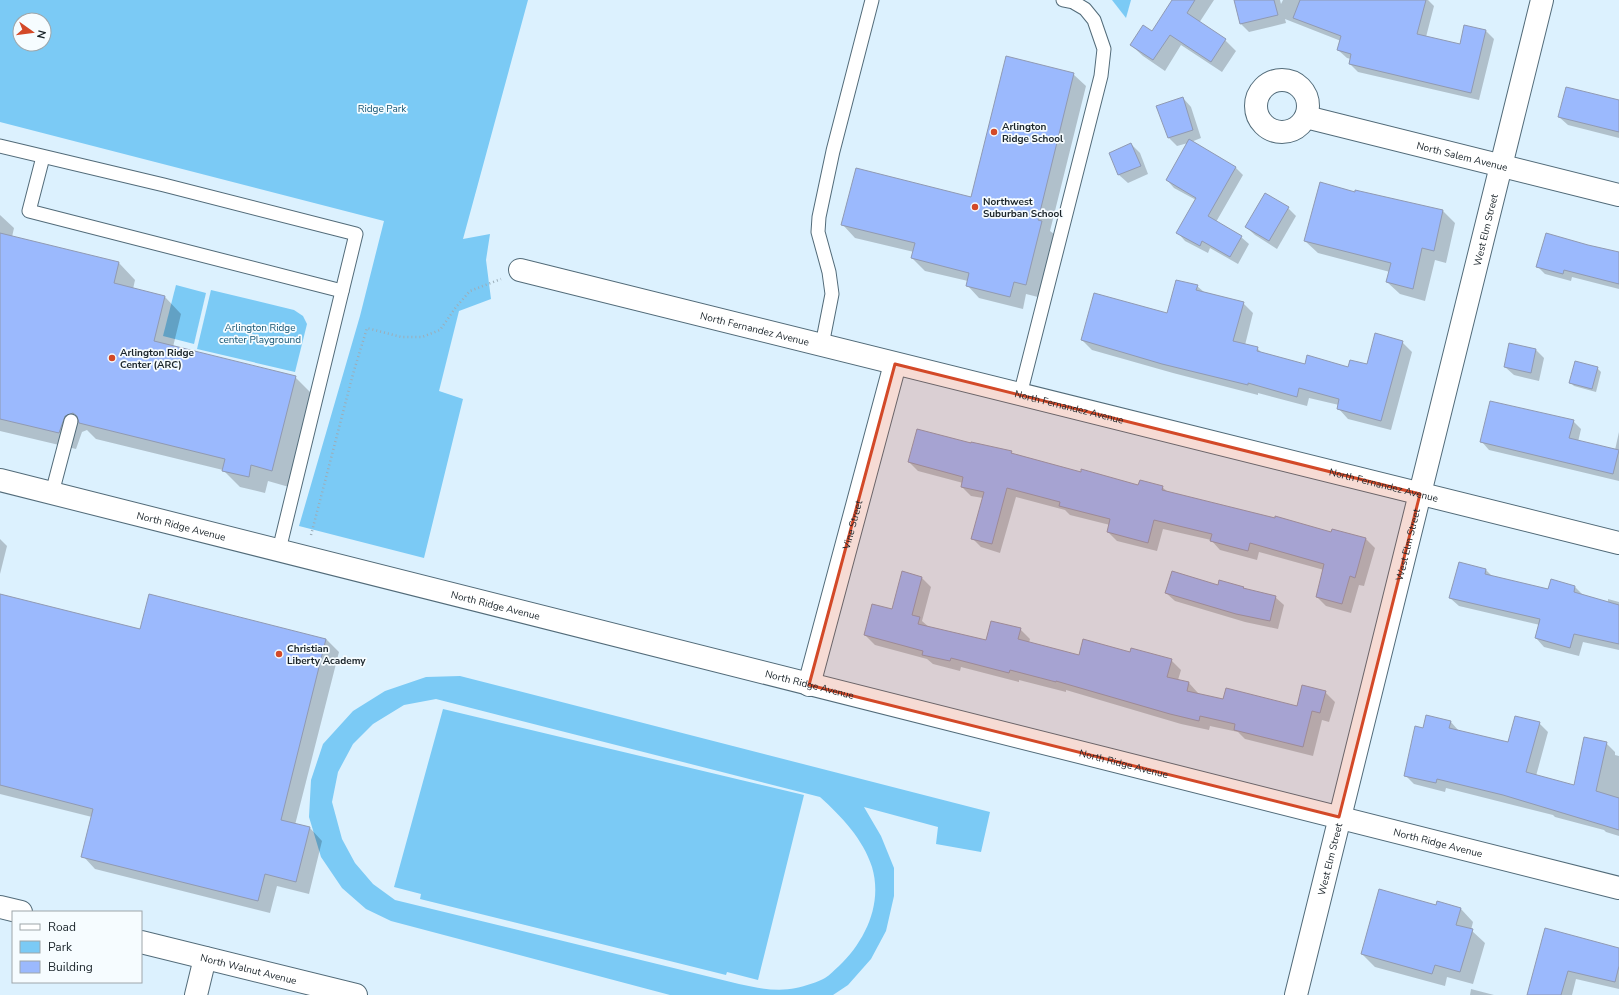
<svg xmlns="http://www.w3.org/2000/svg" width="1619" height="995" font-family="'Nunito Sans',sans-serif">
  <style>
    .green { fill: #7bcaf5; fill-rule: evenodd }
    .shadow { fill: #0003 }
    .building { fill: #9bb9fd; stroke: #909ab2 }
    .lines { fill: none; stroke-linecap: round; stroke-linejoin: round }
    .service-casing { stroke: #526b79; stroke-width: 15 }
    .minor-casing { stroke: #526b79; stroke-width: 24 }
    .tertiary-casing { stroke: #526b79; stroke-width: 24 }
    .path { stroke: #9cadb8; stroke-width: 2.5; stroke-dasharray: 1 3; stroke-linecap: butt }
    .service { stroke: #fff; stroke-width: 13 }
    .minor { stroke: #fff; stroke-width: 22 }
    .tertiary { stroke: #fff; stroke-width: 22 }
    .marked { fill: #d34928; fill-opacity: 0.2; stroke: #d34928; stroke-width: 3; stroke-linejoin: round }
    .poi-dot { fill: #d34928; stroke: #f6fcff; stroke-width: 1.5 }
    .labels { text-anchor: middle; stroke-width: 3.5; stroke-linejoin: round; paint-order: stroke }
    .park-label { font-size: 10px; fill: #135473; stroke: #f6fcff }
    .poi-label { font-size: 10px; font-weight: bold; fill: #1a242a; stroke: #f6fcff; text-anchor: start }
    .street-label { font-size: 10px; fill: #1a242a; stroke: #f6fcff }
  </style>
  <rect width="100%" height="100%" fill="#dcf1fe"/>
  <!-- green -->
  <g class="green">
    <path d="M0,0H528L463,239L490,234L486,260L491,299L459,311L439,391L463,399L424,558L299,526L360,316L384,221L0,122ZM20,20H44V44H20Z"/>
    <path d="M1112,0H1131L1126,18Z"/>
    <path d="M176,285L206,293L194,344L163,336Z"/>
    <path d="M211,290L294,310L303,316L307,324L295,372L197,349Z"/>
    <path d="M460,676L990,812L981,852L936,844L938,827L864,807L881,836L894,868V896L886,931L871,959L848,985L833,995H670L391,921L366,909L342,888L321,857L309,817L311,780L323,744L353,711L385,691L426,677ZM436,699L820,797C842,817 863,839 872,867C883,904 865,941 839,966C834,970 830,975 825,978C818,982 805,986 796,988C777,992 757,988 739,984L395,900L373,884L355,863L342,839L332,802L338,772L353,744L373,724L404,705Z"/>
    <path d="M443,709L804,795L758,980L727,972L726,975L420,899L421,894L394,887Z"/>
  </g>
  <!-- shadow -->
  <g class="shadow">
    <path d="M1173,0H1214L1199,23L1225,40L1236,51L1222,72L1181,45L1165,71L1143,56L1131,45L1152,32Z"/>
    <path d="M1235,0H1280L1281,4L1283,0H1428L1434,6L1426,37L1460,45L1486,31L1494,39L1479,100L1358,72L1350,64L1351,59L1347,58L1338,50L1341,41L1285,19L1286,23L1249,32L1241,24Z"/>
    <path d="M1073,74L1086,86L1050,231L1054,234L1038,297L1026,294L1023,309L979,298L967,285L968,281L925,271L912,258L914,252L855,238L843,225L972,198Z"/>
    <path d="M1183,98L1191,107L1201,138L1191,142L1236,168L1243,175L1216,222L1241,237L1249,244L1238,264L1210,248L1208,253L1185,241L1178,233L1196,200L1174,188L1167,180L1188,143L1177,146L1169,138L1158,106Z"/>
    <path d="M1619,101V138L1568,125L1559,117Z"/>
    <path d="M1131,144L1140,153L1148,174L1128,183L1119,175L1110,153Z"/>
    <path d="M1288,208L1296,216L1277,249L1255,235L1246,227Z"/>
    <path d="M1443,211L1455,223L1446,263L1435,260L1425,301L1400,294L1387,282L1390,272L1318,253L1305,241Z"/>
    <path d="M0,215L14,228L12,237L119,263L135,280L133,289L165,297L181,314L173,347L295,377L312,394L289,487L268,481L265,493L240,487L223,470L96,439L87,430L82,432L76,449L0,431Z"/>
    <path d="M1619,253V289L1572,277L1571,281L1545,274L1538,267Z"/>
    <path d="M1197,286L1204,292L1243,303L1253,313L1245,345L1257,348L1263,354L1305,365L1349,368L1367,366L1402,342L1412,352L1391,430L1348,419L1338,408L1339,405L1309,398L1307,406L1258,393V395L1173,373L1092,350L1082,340L1168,314Z"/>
    <path d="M1536,350L1544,358L1539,381L1514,375L1505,367Z"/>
    <path d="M1597,368L1601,372L1596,392L1574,386L1570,382Z"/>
    <path d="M1573,421L1581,429L1578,442L1615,450L1619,432V481L1489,450L1482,442Z"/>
    <path d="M971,445L1011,452L1014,455L1082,473L1139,486L1162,487L1168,492L1332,533L1366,539L1375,548L1364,586L1359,585L1351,613L1326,606L1317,597L1324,570L1259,552L1257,560L1220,550L1211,540L1163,529L1157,551L1117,541L1108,532L1110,525L1070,515L1065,510L1016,497L1000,553L981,547L972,538L983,498L971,496L962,487L963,483L918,471L909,462Z"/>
    <path d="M0,539L7,546L0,574Z"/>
    <path d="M1459,563L1486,570L1493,577L1549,590L1575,587L1583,595L1608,602V599L1619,602V650L1583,642L1579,656L1544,647L1536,638L1540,625L1459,606L1450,598Z"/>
    <path d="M922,578L931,587L922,621L930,628L987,641L1020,629L1030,639L1029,643L1080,656L1131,653L1171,660L1181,670L1178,680L1189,683L1198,693V695L1224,700L1298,707L1325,692L1335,702L1329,722L1322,720L1313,756L1245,739L1238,732L1210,726L1209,730L1181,724L1066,690V692L1019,680V682L961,667L960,671L933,664L927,659L875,645L865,635L892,610Z"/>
    <path d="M1218,586L1243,588L1245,590L1275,597L1284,605L1278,629L1245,622L1175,601L1166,593Z"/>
    <path d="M0,595L141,630L326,639L339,652L295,825L310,828L322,841L309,894L277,886L270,913L95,869L83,856L92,817L0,794Z"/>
    <path d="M1450,721L1459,731L1508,743L1539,723L1548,732L1536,776L1574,786L1606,743L1615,752V755L1619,756V836L1606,832L1604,830L1555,817L1553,815L1446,788L1445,792L1414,784L1405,775L1423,729Z"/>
    <path d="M1436,907L1461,909L1473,922L1471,930L1485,943L1473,984L1447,977L1445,986L1375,967L1362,954Z"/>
    <path d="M1619,949V989L1576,979L1572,995H1558L1532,982Z"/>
    <path d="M1471,989L1494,995H1470Z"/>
  </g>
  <!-- building -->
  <g class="building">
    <path d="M1172,0H1195L1187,13L1226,39L1211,62L1170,35L1153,60L1130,45L1143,25L1152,31Z"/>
    <path d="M1234,0H1274L1278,15L1240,24Z"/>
    <path d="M1300,0H1426L1417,34L1460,44L1464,25L1486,30L1471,93L1349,64L1351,54L1337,50L1341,36L1293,18Z"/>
    <path d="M1006,56L1074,73L1038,220L1042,221L1026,285L1014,282L1010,297L966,286L969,273L911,258L915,243L841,225L856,168L971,197Z"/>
    <path d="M1566,87L1619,100V132L1558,117Z"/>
    <path d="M1183,97L1193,130L1168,138L1156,106Z"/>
    <path d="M1189,139L1236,167L1208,216L1242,236L1230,257L1202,241L1200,246L1176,233L1196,198L1166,180Z"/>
    <path d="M1131,143L1141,166L1118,175L1109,153Z"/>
    <path d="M1320,182L1355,192V190L1443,210L1434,251L1422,248L1413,289L1386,282L1391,263L1304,241Z"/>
    <path d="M1265,193L1289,207L1269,241L1245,227Z"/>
    <path d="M0,233L119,262L114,283L165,296L154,341L296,376L272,471L251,465L249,477L222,471L225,459L79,423L77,416L73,413L65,416L59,433L0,419Z"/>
    <path d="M1546,233L1588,245L1619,252V284L1564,270L1563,274L1536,267Z"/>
    <path d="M1176,280L1198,285L1196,290L1244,302L1233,341L1258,347L1257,351L1305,364L1307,355L1348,367L1350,360L1367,364L1375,333L1403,341L1381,421L1337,409L1339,399L1299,388L1297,397L1248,383V385L1162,364L1081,340L1094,293L1167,313Z"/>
    <path d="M1509,343L1536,349L1531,373L1504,367Z"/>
    <path d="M1575,361L1598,367L1592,389L1569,383Z"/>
    <path d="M1490,401L1574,420L1569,438L1619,450L1613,474L1480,442Z"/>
    <path d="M917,429L971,443V442L1012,451L1011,453L1081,472V469L1138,485L1140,480L1163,486L1162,490L1275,518V516L1331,532L1332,529L1366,538L1355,578L1350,576L1342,604L1316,597L1324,564L1250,543L1248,551L1210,541L1212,534L1154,520L1148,543L1107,532L1110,519L1059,506L1060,502L1007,488L992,544L971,539L984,492L961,487L963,477L908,462Z"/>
    <path d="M1459,562L1486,569L1485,574L1548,589L1551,579L1575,586L1574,592L1619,605V644L1574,634L1570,648L1535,638L1540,619L1449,598Z"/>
    <path d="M902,571L922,577L912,615L920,617L918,624L986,640L991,621L1021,628L1018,639L1079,655L1083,639L1130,652L1131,648L1172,659L1167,677L1189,682L1187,691L1223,699L1226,688L1297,706L1302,685L1326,691L1320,713L1312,711L1303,747L1234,730L1235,724L1200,716L1199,721L1170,714L1056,681V682L1010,670L1009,673L951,658L950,661L922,655L923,651L864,635L872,604L892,609Z"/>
    <path d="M1172,571L1218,585L1219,580L1244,587L1243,588L1276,596L1270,621L1236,614L1165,593Z"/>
    <path d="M0,594L140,629L149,594L326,639L281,820L310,827L296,882L265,874L258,901L81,857L93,809L0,785Z"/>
    <path d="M1426,715L1451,721L1449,728L1508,742L1515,716L1540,722L1526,772L1574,785L1584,737L1607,742L1596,791L1619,798V830L1503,795L1437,779L1436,783L1404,776L1415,726L1423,728Z"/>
    <path d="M1379,889L1436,905L1437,901L1461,908L1456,925L1473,929L1460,972L1435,965L1432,974L1361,954Z"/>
    <path d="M1545,928L1619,948V966L1615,982L1568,971L1561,995H1527Z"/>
  </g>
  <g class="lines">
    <!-- service casing -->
    <g class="service-casing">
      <g id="service">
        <path d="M0,146L164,185L356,234L279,550"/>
        <path d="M43,157L29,211L342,291"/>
        <path d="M822,345L832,294L829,272L818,232L819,217L833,151L872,0"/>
        <path d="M1020,395L1101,76L1104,49L1094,20L1085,9L1073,2L1063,0"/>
        <path d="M52,493L71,421"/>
      </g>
    </g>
    <!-- minor casing -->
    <g class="minor-casing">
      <g id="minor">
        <circle cx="1282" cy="106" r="26"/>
        <path id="s1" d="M1306,117L1619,195"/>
        <path id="s2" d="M520,270L1619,543"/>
        <path id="s3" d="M0,480L1619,888"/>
        <path id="s4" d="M809,685L895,364"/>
        <path d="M196,995L205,958"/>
        <path id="s5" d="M1296,995L1542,0"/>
      </g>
    </g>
    <!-- tertiary casing -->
    <g class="tertiary-casing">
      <g id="tertiary">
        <path d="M0,907L21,912"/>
        <path id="s6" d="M141,942L356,995"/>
      </g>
    </g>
    <!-- path -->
    <path class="path" d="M311,535L353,374L367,328L401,337H422L440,330L456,307L470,291L501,279"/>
    <!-- service -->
    <use href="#service" class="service"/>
    <!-- minor -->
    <use href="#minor" class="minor"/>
    <!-- tertiary -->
    <use href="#tertiary" class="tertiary"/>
  </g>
  <!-- marked area -->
  <path class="marked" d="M895,364L1420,494L1339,817L809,685Z"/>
  <!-- markers -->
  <g class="poi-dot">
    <circle cx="994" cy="132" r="4"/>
    <circle cx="975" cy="207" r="4"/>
    <circle cx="112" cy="358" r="4"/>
    <circle cx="279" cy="654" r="4"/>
  </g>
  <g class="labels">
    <!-- park labels -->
    <g class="park-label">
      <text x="382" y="112">Ridge Park</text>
      <text x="260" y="331">Arlington Ridge<tspan x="260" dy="12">center Playground</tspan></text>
    </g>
    <!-- poi labels -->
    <g class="poi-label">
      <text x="1002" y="130">Arlington<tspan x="1002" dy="12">Ridge School</tspan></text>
      <text x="983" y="205">Northwest<tspan x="983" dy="12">Suburban School</tspan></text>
      <text x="120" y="356">Arlington Ridge<tspan x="120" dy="12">Center (ARC)</tspan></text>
      <text x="287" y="652">Christian<tspan x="287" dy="12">Liberty Academy</tspan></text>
    </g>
    <!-- street labels -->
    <g class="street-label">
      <text dy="4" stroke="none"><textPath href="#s1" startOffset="161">North Salem Avenue</textPath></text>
      <text dy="4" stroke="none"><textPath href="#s5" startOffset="788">West Elm Street</textPath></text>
      <text dy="4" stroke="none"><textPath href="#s2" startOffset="242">North Fernandez Avenue</textPath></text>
      <text dy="4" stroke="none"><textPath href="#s2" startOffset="566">North Fernandez Avenue</textPath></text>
      <text dy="4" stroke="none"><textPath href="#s2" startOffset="890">North Fernandez Avenue</textPath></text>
      <text dy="4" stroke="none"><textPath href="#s4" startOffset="166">Vine Street</textPath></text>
      <text dy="4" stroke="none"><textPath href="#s3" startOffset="187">North Ridge Avenue</textPath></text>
      <text dy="4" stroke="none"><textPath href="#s5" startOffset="464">West Elm Street</textPath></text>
      <text dy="4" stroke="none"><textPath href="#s3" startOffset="511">North Ridge Avenue</textPath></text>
      <text dy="4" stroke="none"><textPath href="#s3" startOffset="835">North Ridge Avenue</textPath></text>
      <text dy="4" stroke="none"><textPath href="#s3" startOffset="1159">North Ridge Avenue</textPath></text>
      <text dy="4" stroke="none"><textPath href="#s3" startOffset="1483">North Ridge Avenue</textPath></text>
      <text dy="4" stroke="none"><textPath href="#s5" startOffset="140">West Elm Street</textPath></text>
      <text dy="4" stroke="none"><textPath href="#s6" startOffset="111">North Walnut Avenue</textPath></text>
    </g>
  </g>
  <!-- legend -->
  <rect x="12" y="911" width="130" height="72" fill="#f6fcff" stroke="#9ea6aa"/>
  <rect x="20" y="924" width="20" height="6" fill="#ffffff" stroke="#9ea6aa"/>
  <text x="48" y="931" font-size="12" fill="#1a242a">Road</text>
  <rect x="20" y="941" width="20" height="12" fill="#7bcaf5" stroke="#9ea6aa"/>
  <text x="48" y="951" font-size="12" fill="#1a242a">Park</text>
  <rect x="20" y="961" width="20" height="12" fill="#9bb9fd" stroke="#9ea6aa"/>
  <text x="48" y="971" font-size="12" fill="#1a242a">Building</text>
  <!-- north arrow -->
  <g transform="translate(32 32) rotate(104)"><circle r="19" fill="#f6fcff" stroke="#9ea6aa"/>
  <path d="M0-3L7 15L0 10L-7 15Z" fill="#d34928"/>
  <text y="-6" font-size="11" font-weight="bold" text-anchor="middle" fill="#1a242a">N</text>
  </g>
</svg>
